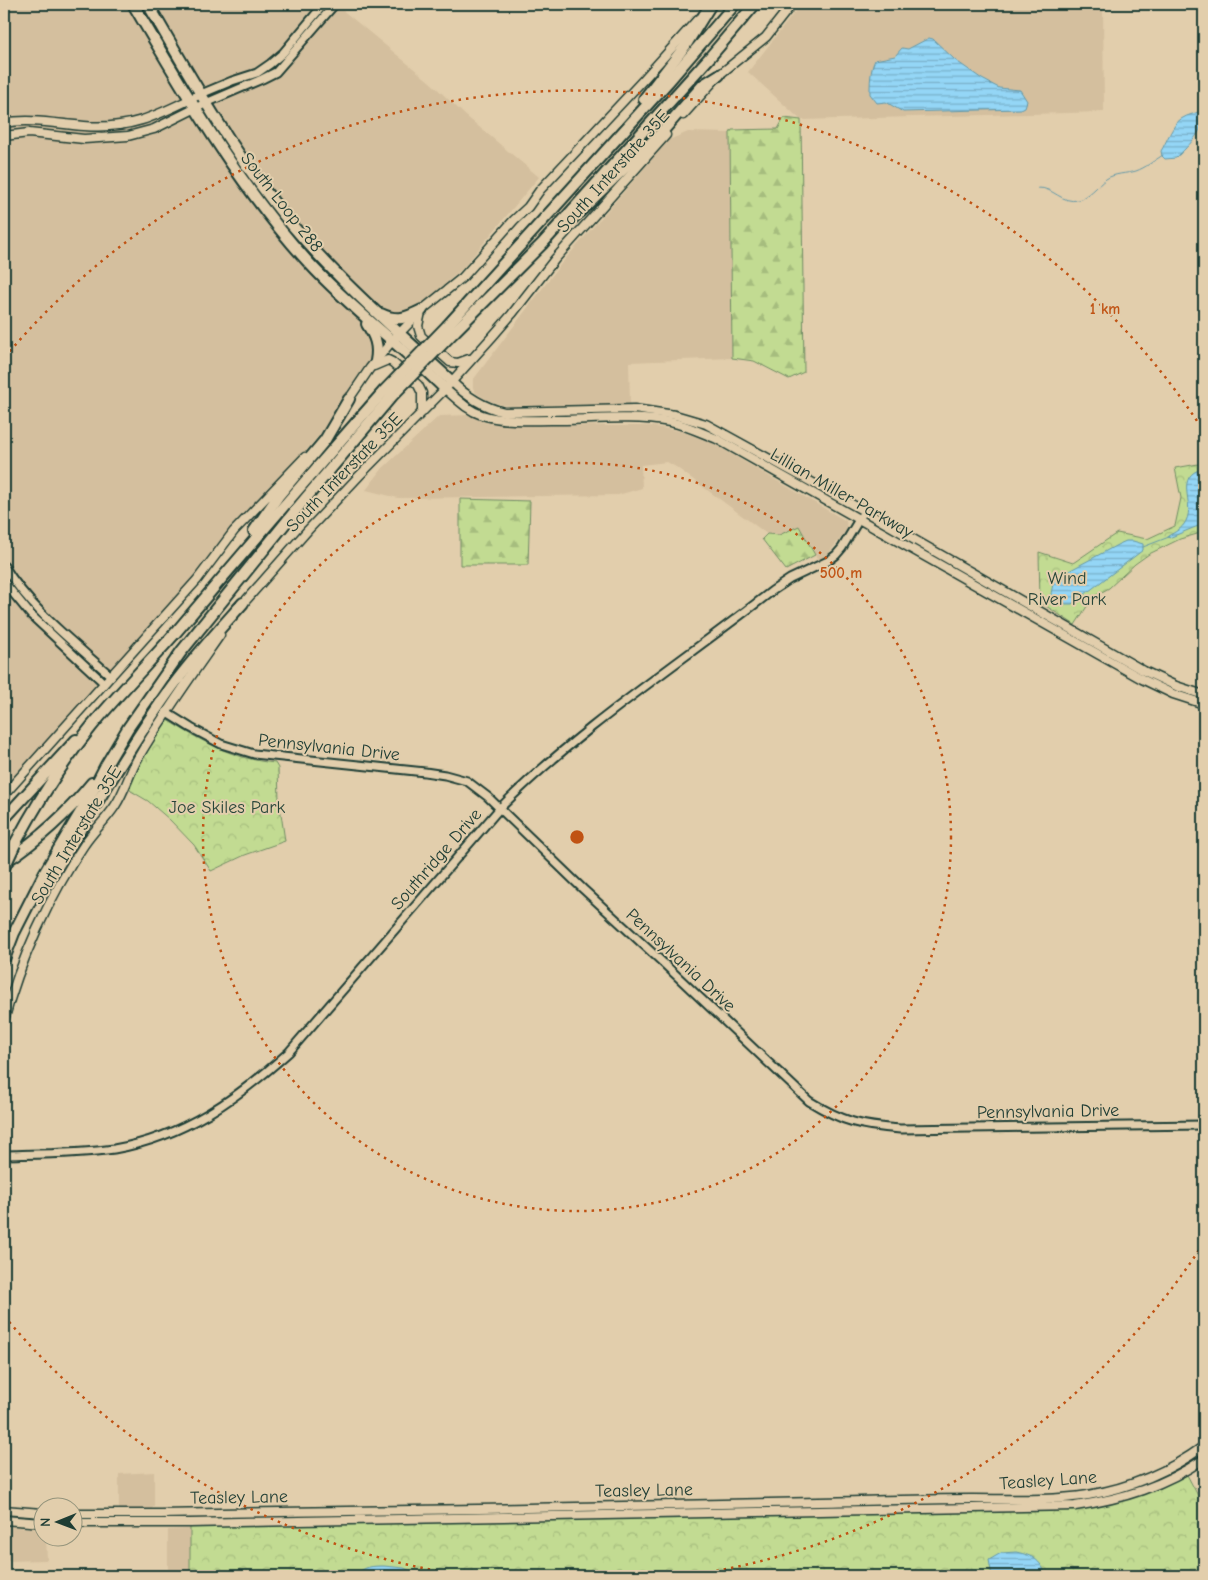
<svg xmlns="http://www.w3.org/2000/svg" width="1208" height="1580" font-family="'Comic Neue',sans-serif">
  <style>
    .built { fill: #d4bf9e }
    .forest { fill: url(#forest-firs); stroke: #708c63 }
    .park { fill: url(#park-crowns); stroke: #708c63 }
    .water { fill: url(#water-rules); stroke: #6599a8 }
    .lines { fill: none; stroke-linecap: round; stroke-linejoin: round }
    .stream { stroke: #6599a8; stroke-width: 1 }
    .tertiary-casing { stroke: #1f3d34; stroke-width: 11 }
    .secondary-casing { stroke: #1f3d34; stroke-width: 11 }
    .trunk-casing { stroke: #1f3d34; stroke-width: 14 }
    .motorway-casing { stroke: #1f3d34; stroke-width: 14 }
    .tertiary { stroke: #e2ceac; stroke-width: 7 }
    .secondary { stroke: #e2ceac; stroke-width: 8 }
    .trunk { stroke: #e2ceac; stroke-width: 10 }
    .motorway { stroke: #e2ceac; stroke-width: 10 }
    .motorway-bridge-casing { stroke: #1f3d34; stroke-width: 14; stroke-linecap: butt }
    .motorway-bridge { stroke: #e2ceac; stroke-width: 10 }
    .ring { fill: none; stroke: #c05314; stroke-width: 2.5; stroke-dasharray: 2.5 5 }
    .labels { text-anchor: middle; stroke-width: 4; stroke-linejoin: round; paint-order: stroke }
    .street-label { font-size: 18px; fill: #1f3d34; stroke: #e2ceac }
    .park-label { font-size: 18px; fill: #274539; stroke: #e2ceac }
    .centre { fill: #c05314; stroke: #e2ceac; stroke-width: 2.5 }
    .ring-label { font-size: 15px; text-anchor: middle; font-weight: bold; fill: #c05314; stroke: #e2ceac; stroke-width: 4; stroke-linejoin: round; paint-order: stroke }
  </style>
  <defs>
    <pattern id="forest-firs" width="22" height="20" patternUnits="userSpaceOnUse" patternTransform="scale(1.25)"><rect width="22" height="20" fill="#c2db92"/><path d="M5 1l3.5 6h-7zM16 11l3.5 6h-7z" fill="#a6bd7e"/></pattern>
    <pattern id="park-crowns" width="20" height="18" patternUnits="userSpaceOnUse" patternTransform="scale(1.25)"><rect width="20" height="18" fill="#c2db92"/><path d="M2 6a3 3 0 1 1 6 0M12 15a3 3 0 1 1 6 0" fill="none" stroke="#a6bd7e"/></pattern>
    <pattern id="water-rules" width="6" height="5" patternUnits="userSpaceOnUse" patternTransform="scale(1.25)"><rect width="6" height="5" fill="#94d6f6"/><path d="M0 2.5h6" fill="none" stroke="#78afc8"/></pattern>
  </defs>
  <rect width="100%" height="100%" fill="#e2ceac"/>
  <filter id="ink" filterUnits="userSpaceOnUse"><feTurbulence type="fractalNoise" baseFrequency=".02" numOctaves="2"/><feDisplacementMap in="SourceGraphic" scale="10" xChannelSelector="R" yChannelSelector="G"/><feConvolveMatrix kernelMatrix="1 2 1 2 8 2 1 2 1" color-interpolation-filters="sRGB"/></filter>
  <g filter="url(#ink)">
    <!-- built -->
    <g class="built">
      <path d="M4,4H335L430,82L466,116L539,177L462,269L391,331L329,424L292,467L237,521L199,571L4,790Z"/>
      <path d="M801,4H1103L1104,112L801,120L748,72Z"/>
      <path d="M688,132L730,133L732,358L629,362L630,404L512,406L502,405L487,400L476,393L473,388V380L560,265L669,140Z"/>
      <path d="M471,415L484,422L501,425L650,426L680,431L707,440L846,521L847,530L824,559L817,558L799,527L779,535L767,534L676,467L667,462L641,465L642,488L618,495L398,498L366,490L383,468L439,416Z"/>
      <path d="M154,1472V1506L150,1511H119V1474Z"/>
      <path d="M4,1525L42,1530V1538H46L47,1560L4,1561Z"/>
      <path d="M190,1529V1576H168V1530Z"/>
    </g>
    <!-- forest -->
    <g class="forest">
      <path d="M784,118L801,120L804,372L789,379L754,361L732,358L730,133L732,130L778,129Z"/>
      <path d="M460,499L530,501L528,565H460Z"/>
      <path d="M799,526L815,555L786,570L762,539L767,534L779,535Z"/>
    </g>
    <!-- park -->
    <g class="park">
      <path d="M1204,463V532L1180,539L1149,554L1135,564L1109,588L1093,597L1075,625L1040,602L1039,552L1073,563L1117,533L1147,539L1175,526L1181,498L1175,468Z"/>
      <path d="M167,720C203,742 233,759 275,763L278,768L279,800L285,841L245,855L211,871L194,845L170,820L148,801L131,791L128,787L142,760Z"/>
      <path d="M1185,1471L1204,1507V1576H190V1523L1058,1507L1107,1501Z"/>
    </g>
    <!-- water -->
    <g class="water">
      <path d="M929,38L933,39L955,60L982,79L999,88L1020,90L1027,101L1025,107L1021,109L903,112L886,102L877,103L870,94C870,84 870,70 875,60L895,56L902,48L908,49Z"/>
      <path d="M1204,109C1206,130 1190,144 1176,158L1165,159L1162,156L1161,151C1166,143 1173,124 1181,119C1188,114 1197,114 1204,109Z"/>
      <path d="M1204,468V524L1193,528L1169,538L1168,536C1175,532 1182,529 1186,521C1196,502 1172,477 1204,468Z"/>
      <path d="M1126,541H1133L1143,544V550L1072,604H1066L1051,599C1050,591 1056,579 1053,573L1056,571L1062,574L1065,573L1119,544Z"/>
      <path d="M1016,1552C1034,1556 1039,1559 1047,1576H992L989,1560L1001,1553Z"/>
      <path d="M384,1566L404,1568L422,1576H356C363,1566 373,1566 384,1566Z"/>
    </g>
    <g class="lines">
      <!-- stream -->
      <g class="stream">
        <path d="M1038,188C1053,187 1062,204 1078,200C1089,197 1097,186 1106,179C1115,173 1126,174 1136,171C1145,168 1155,160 1163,155"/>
        <path d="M1143,547L1169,537"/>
      </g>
      <!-- tertiary casing -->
      <g class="tertiary-casing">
        <g id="tertiary">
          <path d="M201,94L232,81L257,73L270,64L283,53L324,4"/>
          <path d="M206,103L262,79L276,72L335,4"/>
          <path d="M4,566C31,610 73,642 111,676"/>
          <path d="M4,582L31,615L104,683"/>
          <path d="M167,713L191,728L221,744L254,754L425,772L445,775L467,781L488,797L583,889L659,959L809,1101C843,1122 861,1126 900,1129L1204,1125"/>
          <path d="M4,1155C40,1154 78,1154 114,1149C184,1137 238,1098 289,1052L500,808C582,726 681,662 772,591L790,579L828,561L836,555L842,548L864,511"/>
        </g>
      </g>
      <!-- secondary casing -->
      <g class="secondary-casing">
        <g id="secondary">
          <path d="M683,115L719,75L766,37L792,4"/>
          <path d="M4,123C31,118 57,124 84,126C132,130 160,114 201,94"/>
          <path d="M4,136L29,133L84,139L128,136L154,129L206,103"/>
          <path d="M421,312L418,326L421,336L450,362L458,363L469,359"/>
          <path d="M374,366L388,360L392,362L418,385L422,393V412"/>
          <path d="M451,381C467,397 483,407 504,412L634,409L675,415L706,424L864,511L1144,671L1176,686L1204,695"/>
          <path d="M445,389C457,399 467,410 482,415C504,422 528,420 551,420C590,420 631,415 670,422C686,425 702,433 717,439L1142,679L1173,694L1204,704"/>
          <path d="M347,402L370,368L392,341L422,310L463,277L514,220L528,207L540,190L644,79L698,19"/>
          <path d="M240,607L308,530L359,476L445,389L492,337L512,314L555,259L666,135"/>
          <path d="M4,795L197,580L234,531L305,457"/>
          <path d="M4,1021C19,962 50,895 84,845C93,831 106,820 115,806C125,791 129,774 138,758C163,715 192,675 220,635"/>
          <path d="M4,1510L42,1513"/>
          <path d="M72,1514H160C379,1510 599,1508 818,1502C869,1501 920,1499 972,1499C1010,1499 1050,1501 1088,1495C1130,1488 1170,1471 1204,1446"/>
          <path d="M4,1520L42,1523"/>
          <path d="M72,1523H190L1075,1506C1123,1499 1164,1486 1204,1459"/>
        </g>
      </g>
      <!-- trunk casing -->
      <g class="trunk-casing">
        <g id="trunk">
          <path d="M133,4C186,94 238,185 309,263C351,309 401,345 445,389"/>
          <path d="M148,4C192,80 235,157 292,225C340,282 397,331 451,381"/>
          <path d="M381,314C398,322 406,318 422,310"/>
          <path d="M367,324C375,336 379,346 376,361"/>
        </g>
      </g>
      <!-- motorway casing -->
      <g class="motorway-casing">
        <g id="motorway">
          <path d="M644,99L685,46L711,4"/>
          <path d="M573,218L661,133L703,85L719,75"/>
          <path d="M448,325L668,82L735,4"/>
          <path d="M454,332L542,244L710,57L755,4"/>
          <path d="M254,531L279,495L325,440L349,399"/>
          <path d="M4,819L76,740"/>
          <path d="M15,844C37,803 62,763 91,727C118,694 149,663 177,631C245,551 314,470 384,391"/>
          <path d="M5,862C38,840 67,814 92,783"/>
          <path d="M40,891L49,880C90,816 127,749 172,687C194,657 219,630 243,603"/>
          <path d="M4,959L14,933L45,872L89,798L106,765L128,728L158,685L181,652L300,505L391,397"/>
        </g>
      </g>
      <!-- tertiary -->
      <use href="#tertiary" class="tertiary"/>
      <!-- secondary -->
      <use href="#secondary" class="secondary"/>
      <!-- trunk -->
      <use href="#trunk" class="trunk"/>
      <!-- motorway -->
      <use href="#motorway" class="motorway"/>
      <!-- motorway-bridge casing -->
      <g class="motorway-bridge-casing">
        <g id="motorway-bridge">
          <path d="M384,391L448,325"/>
          <path d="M391,397L454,332"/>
          <path d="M4,868L15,844"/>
        </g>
      </g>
      <!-- motorway-bridge -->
      <use href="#motorway-bridge" class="motorway-bridge"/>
    </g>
  </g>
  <!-- distance rings -->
  <g class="ring">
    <circle cx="577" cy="837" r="374"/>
    <path d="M1203 1244A747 747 0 0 1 687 1576M467 1576A747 747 0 0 1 5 1317M5 357A747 747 0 0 1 1203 430"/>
  </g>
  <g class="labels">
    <!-- street labels -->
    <g class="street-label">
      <text transform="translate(613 171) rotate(-48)" y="6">South Interstate 35E</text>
      <text transform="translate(282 202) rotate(52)" y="6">South Loop 288</text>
      <text transform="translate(344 472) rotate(-46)" y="6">South Interstate 35E</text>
      <text transform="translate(842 493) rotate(30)" y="6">Lillian Miller Parkway</text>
      <text transform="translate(329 747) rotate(6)" y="6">Pennsylvania Drive</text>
      <text transform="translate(76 835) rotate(-59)" y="6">South Interstate 35E</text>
      <text transform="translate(436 859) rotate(-49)" y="6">Southridge Drive</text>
      <text transform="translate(681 960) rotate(43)" y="6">Pennsylvania Drive</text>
      <text transform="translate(1048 1111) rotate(-1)" y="6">Pennsylvania Drive</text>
      <text transform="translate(1048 1480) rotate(-4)" y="6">Teasley Lane</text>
      <text transform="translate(644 1490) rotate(-1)" y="6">Teasley Lane</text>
      <text transform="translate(239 1497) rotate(-1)" y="6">Teasley Lane</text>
    </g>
    <!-- park labels -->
    <g class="park-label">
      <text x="1067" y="584">Wind<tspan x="1067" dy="21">River Park</tspan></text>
      <text x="227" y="813">Joe Skiles Park</text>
    </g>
  </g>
  <circle cx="577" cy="837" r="8" class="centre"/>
  <g class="ring-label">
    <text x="1105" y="314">1 km</text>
    <text x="841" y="578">500 m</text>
  </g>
  <!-- margin -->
  <rect width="1208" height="1580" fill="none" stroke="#e2ceac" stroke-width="20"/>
  <rect x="10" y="10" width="1188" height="1560" fill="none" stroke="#1f3d34" stroke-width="2" filter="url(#ink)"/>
  <!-- north arrow -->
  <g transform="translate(58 1522) rotate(269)"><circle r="24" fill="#e2ceac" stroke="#94947c"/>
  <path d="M0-4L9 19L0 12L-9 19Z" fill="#1f3d34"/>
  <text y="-8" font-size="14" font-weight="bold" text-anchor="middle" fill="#1f3d34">N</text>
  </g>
</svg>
